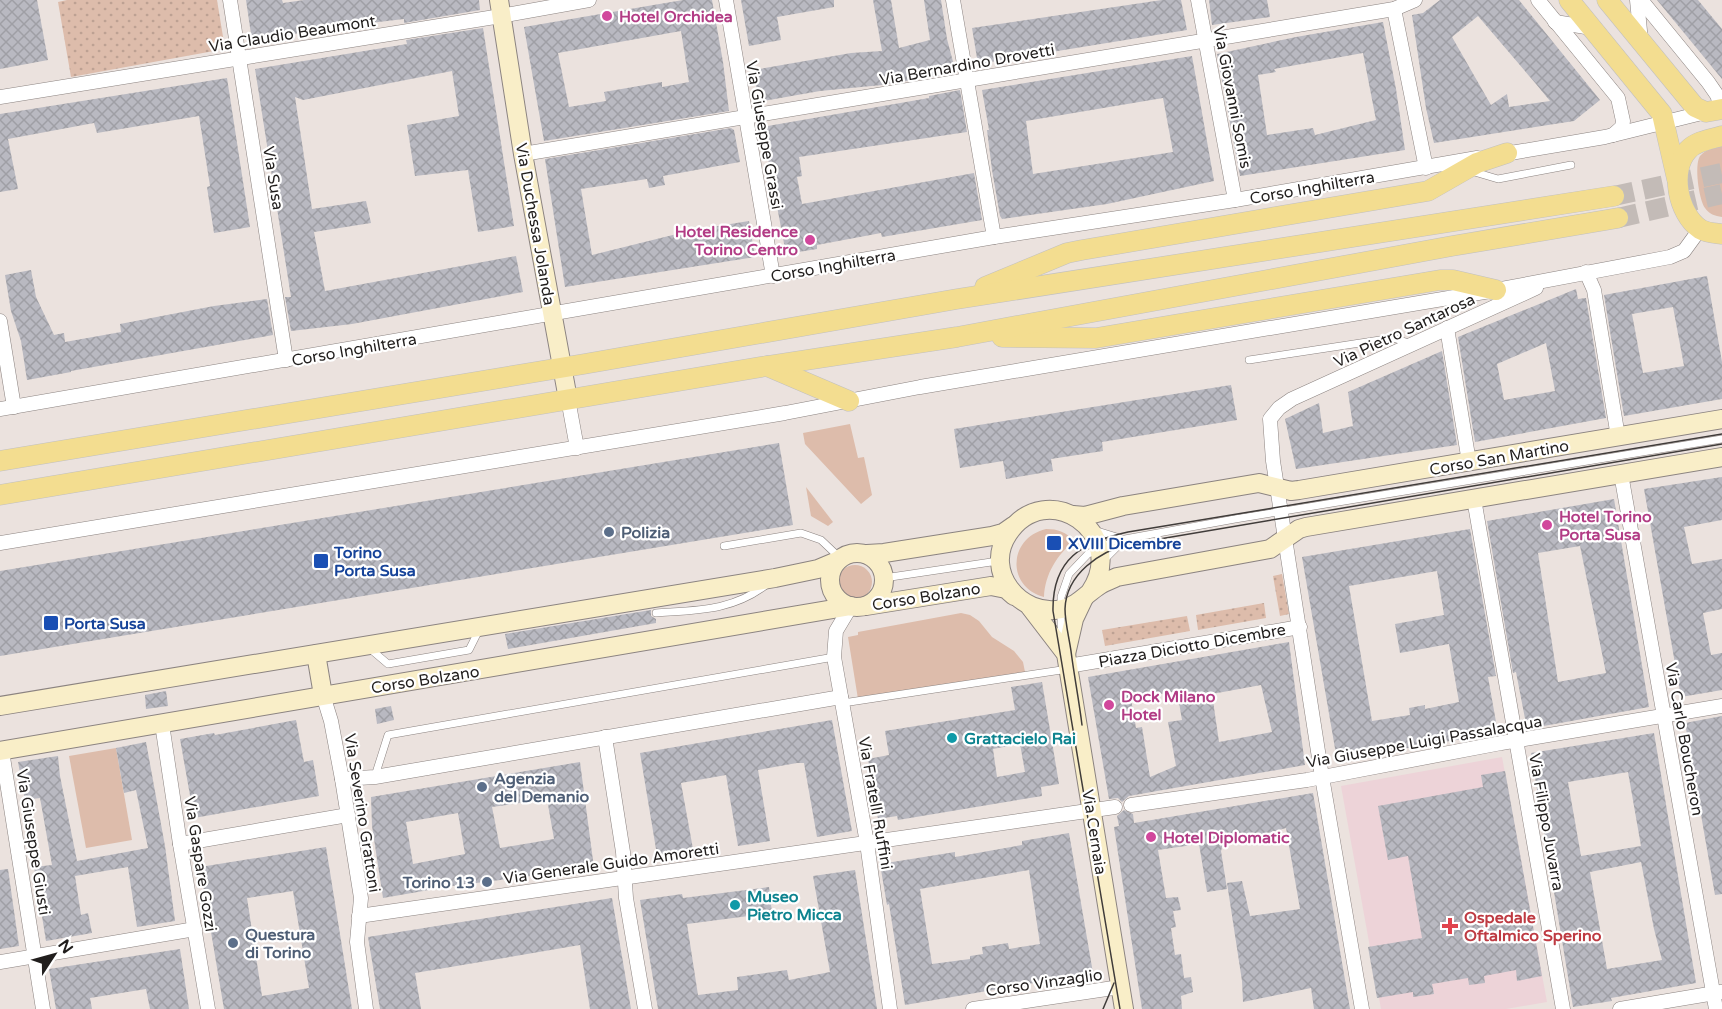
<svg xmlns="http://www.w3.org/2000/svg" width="1722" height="1009" font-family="'Varela Round',sans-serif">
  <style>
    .medical { fill: #edd3d8 }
    .green { fill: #ddbcab }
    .garden { fill: url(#garden-dots) }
    .building { fill: url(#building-cross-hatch); fill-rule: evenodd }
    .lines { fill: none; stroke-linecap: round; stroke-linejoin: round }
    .primary-tunnel { stroke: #c3bbb7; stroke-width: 20; stroke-dasharray: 20 10; stroke-linecap: butt }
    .lane-casing { stroke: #8b8380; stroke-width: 8 }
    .street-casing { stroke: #8b8380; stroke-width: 15 }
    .secondary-casing { stroke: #8b8380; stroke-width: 20 }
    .primary-casing { stroke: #c1c0c0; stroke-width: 21 }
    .lane { stroke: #fff; stroke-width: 7 }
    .street { stroke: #fff; stroke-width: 14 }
    .secondary { stroke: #f9eec8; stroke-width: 18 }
    .primary { stroke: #f3dd90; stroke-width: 20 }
    .tram { stroke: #403c3a; stroke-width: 1.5 }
    .hotel-dot { fill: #d1479c; stroke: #fff; stroke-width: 2 }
    .service-dot { fill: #5c6f8a; stroke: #fff; stroke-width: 2 }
    .transit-dot { fill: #1a4fb4; stroke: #fff; stroke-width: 2 }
    .culture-dot { fill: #0f9aa8; stroke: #fff; stroke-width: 2 }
    .health-dot { fill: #e0444e; stroke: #fff; stroke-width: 2 }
    .labels { text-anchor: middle; stroke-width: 4.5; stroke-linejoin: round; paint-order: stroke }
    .hotel-label { font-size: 16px; font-weight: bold; fill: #b23c85; stroke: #fff; text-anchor: start }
    .street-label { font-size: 16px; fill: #211e1d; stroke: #fff }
    .service-label { font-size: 16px; font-weight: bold; fill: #4e5e75; stroke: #fff; text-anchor: start }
    .transit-label { font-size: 16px; font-weight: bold; fill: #164399; stroke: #fff; text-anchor: start }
    .culture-label { font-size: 16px; font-weight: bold; fill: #0d838f; stroke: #fff; text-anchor: start }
    .health-label { font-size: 16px; font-weight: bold; fill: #be3a42; stroke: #fff; text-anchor: start }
  </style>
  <defs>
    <pattern id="garden-dots" width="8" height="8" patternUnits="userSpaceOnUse" patternTransform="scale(1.5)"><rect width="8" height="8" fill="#ddbcab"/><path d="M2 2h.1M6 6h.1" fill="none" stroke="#bda193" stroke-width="1.8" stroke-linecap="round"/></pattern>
    <pattern id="building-cross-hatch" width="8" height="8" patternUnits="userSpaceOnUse" patternTransform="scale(1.5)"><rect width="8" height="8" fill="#b9b9c1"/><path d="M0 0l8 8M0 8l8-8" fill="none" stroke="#9f9fa5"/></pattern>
  </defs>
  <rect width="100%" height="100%" fill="#ebe2de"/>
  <!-- medical -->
  <path class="medical" d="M1502,757L1547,1002L1506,1009H1381L1341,786Z"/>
  <!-- green -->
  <g class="green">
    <path d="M1722,146V217C1715,216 1709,214 1705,208C1699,200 1694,165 1700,156C1706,149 1714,148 1722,146Z"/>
    <path d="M850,424L858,458L864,457L872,495L861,504L805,444L803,433Z"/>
    <path d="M806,487L833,522L828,526L811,516Z"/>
    <path d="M1046,529C1058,529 1066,532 1074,541C1057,555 1045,574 1044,597C1006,587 1008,538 1046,529Z"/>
    <circle cx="855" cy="582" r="17"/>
    <path d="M961,613L970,615L979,621L992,637L1014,651L1023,662L1025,672L858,699L848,637L858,635V632Z"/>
    <path d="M116,748L132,840L86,848L69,756Z"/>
  </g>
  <!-- garden -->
  <g class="garden">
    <path d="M67,0H217L225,49L71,77L58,2Z"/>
    <path d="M1282,574L1289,614L1280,616L1273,576Z"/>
    <path d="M1264,603L1266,618L1198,630L1196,615Z"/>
    <path d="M1187,616L1190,631L1105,646L1102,630Z"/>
  </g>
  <!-- building -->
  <g class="building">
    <path d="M0,0H37L48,60L0,69Z"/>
    <path d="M246,0H282L283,3L304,0H479L480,10L404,23V19L336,27L252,41Z"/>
    <path d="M683,0H712L723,62L729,111L544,141L524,27ZM681,31L689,82L662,87V82L604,92L606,101L569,107L558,53Z"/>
    <path d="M741,0H834V7L777,17L781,40L749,46Z"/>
    <path d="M873,0H891L899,48L930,40L924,0H941L947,39L956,73L882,85L820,91L758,102L754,70L851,53L882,51Z"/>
    <path d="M1162,0H1181L1187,30L978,64L972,28Z"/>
    <path d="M1209,0H1267L1270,17L1212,25Z"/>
    <path d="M1440,0H1519L1600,100L1574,121L1434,143L1426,108L1412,15L1423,13ZM1478,16L1536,84L1550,101L1509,107L1507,94L1491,105L1452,37Z"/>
    <path d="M1657,0H1698L1722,29V79Z"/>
    <path d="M1383,22L1396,89L1405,150L1240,176L1217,54L1296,37ZM1363,53L1376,120L1315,135L1313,128L1267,135L1258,75L1276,72L1274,69Z"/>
    <path d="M483,28L514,226L478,232L468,170L415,176L407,125L459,116L452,71L303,100L295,97L312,209L366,201L371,223L314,232L325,291L516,256L523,292L352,324L291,331L285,297H291L255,69L407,44L406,40Z"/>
    <path d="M1192,56L1214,181L1107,204L1002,219L1000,216L992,170L987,130H989L982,90ZM1163,98L1173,152L1033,174L1026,121Z"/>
    <path d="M227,78L250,227L214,233L207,187L210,186L199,116L97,133L94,123L8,139L18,189L0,192V114Z"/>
    <path d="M960,90L967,132L799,157L802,176L797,177L802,204L974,173L982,220L882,237L881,233L817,245V249L786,254L762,127L929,98V96Z"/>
    <path d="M731,128L734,130L740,162L663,176L665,185L649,188L647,179L581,189L592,255L693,230L749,221L755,257L565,287L545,159Z"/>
    <path d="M31,270L36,297L54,335L64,333L65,342L121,332L120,324L214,306L267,299L273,335L71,371V372L27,380L21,341L11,311L5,275Z"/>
    <path d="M1707,276L1722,362V399L1624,416L1604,295ZM1673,307L1684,366L1643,373L1632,314Z"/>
    <path d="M1576,289L1578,299L1586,298L1606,418L1475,442L1458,337ZM1546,343L1555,391L1504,400L1497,364Z"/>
    <path d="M1442,351L1457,445L1296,469L1285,419L1319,403L1323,433L1353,426L1348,392Z"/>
    <path d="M1231,385L1237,420L1102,442L1103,451L1051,459L1053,471L1006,479L1003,461L960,468L954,429Z"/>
    <path d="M779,443L793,525L0,656V571Z"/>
    <path d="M1722,477V520L1684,527L1692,564L1722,559V609L1703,613L1711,655L1722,653V690L1681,697L1644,489Z"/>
    <path d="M1614,499L1649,707L1527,729L1516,672L1513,673L1487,521ZM1580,546L1606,673L1558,682L1538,553Z"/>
    <path d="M1470,529L1496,676L1488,677L1498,733L1337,760L1302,557ZM1437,571L1444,615L1395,624L1400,653L1449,644L1459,702L1425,709V705L1409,708L1410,715L1372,721L1349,586Z"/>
    <path d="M651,610V616L656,619V623L508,649L505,634Z"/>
    <path d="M1289,642L1305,765L1129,796L1122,802L1118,798L1109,799L1088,677ZM1261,685L1272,732L1219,742L1212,694ZM1177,691L1182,720L1168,722L1176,766L1150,777L1142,727L1136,728L1131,699Z"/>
    <path d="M1042,682L1059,784L1041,787L1042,796L898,820L897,816L878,819L868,759L889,755L885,731L1015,710L1011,687ZM1020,744L1025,772L997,777L993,749Z"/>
    <path d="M166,691L168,706L146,709L145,695Z"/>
    <path d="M391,706L394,720L377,724L375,709Z"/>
    <path d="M1722,716V894L1715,895L1685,723Z"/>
    <path d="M296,720L304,762L313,760L319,796L194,818L180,739L214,733L215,735Z"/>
    <path d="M832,720L852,831L817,837L804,763H797L758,770L770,841L738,846L726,775L681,783L693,849L657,855L640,753Z"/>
    <path d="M1654,733L1696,983L1611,998L1612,1001L1573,1007L1531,753ZM1628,772L1641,846L1581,856L1568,782ZM1641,862L1654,929L1662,960L1607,969L1590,872Z"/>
    <path d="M146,742L165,846L175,921L137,927L128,867L75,876L81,915L88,913L92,933L46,941L34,867L52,865L40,798L25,800L18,762L58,756L60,776L77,861L148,848L136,790L124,793L116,748Z"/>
    <path d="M580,762L594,868L452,886L383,898L372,826L371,797ZM547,799L554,839L500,848L492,807ZM458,813L465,854L413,864L406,822Z"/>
    <path d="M1505,771L1542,976L1517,981L1516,970L1484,976L1485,983L1469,985L1468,978L1432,984L1434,994L1413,997V992L1377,998L1368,947L1422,938L1408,856L1388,860L1378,806L1483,787L1481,775Z"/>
    <path d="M1313,793L1350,1009H1314L1311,988L1243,1002L1242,981L1227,883L1242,881L1250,916L1300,909L1286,828L1261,835L1224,841L1221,851L1227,889L1207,892L1199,844L1158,850L1166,898L1178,897L1181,910L1173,911L1176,927L1171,928L1175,955L1181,954L1184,978L1191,977L1193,992L1181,996L1182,1009H1142L1114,827L1119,826L1117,816L1124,810L1133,814L1134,823Z"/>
    <path d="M1069,833L1093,973L905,1005L889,904L887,905L880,864L955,852V857L1022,845V841ZM1029,870L1040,944L1009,949L1008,943L982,947L983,954L970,956V959L932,964L920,889Z"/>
    <path d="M326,847L352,1009H224L200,867ZM293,891L309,988L262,996L247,898Z"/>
    <path d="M8,869L19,946L0,949V870Z"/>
    <path d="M855,870L877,1009H658L640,900L682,894L683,898L769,887L772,913L687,924L698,995L738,990L737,977L787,970L789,980L830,972L813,876Z"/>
    <path d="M612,898L631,1009H590L580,945L415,973L421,1009H380L368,937Z"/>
    <path d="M180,949L189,1009H150L146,989L90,998L92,1009H56L49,969Z"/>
  </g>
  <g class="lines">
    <!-- primary-tunnel -->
    <g class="primary-tunnel">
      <path d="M1614,196L1722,173"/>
      <path d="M1618,218L1722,194"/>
    </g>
    <!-- lane casing -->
    <g class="lane-casing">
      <g id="lane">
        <path d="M1471,171L1498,179L1571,165"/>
        <path d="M1249,360L1393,338L1412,344"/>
        <path d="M1094,530L1120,538"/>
        <path d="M724,546L801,533L821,540L840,558"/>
        <path d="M1104,560L1124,540"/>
        <path d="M884,578L998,561"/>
        <path d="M656,613C697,610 732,611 766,585"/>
        <path d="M1063,640L1061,625V597L1069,574L1088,554L1114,541L1235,519L1722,439"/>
        <path d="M368,647L388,664L469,650L480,628"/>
        <path d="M843,703L1068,669"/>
        <path d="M375,776L388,735L834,657"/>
      </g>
    </g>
    <!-- street casing -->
    <g class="street-casing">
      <g id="street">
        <path d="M230,0L286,360"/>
        <path d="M726,0L773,276"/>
        <path d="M953,0L994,237"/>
        <path d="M1198,0L1235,200"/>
        <path d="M1538,0L1618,98L1623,121L1622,127L1613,135"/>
        <path d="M1637,0L1641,41"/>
        <path d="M1641,0L1708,82L1717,95L1722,109"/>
        <path d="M1394,9L1426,168"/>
        <path d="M1555,22L1592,28"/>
        <path d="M0,97L501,16L589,0"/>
        <path d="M523,154L1394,9L1415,0"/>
        <path d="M1499,155L1605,137L1706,112"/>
        <path d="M1586,272L1594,290L1618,437"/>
        <path d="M0,321L14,407"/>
        <path d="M1447,328L1469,462"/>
        <path d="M568,399L577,448"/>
        <path d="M0,409L994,237L1235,200L1477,158"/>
        <path d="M1621,474L1716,1009"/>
        <path d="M1474,499L1563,1009"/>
        <path d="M0,543L785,413L920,387L1496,290L1670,257L1684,251L1700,229"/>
        <path d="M851,606L836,631L834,657L867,843L890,1009"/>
        <path d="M1068,666L1300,627"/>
        <path d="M323,695L331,721L342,779L361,898L357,942L366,1009"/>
        <path d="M162,724L180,844L208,1009"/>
        <path d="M605,737L623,852L626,898L645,1009"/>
        <path d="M2,751L43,1009"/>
        <path d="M342,779L375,777L841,697"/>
        <path d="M1131,805L1307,780L1501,743L1722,706"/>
        <path d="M180,844L348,815"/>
        <path d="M359,916L1115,807"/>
        <path d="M0,962L195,929"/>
        <path d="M973,1009L1120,987"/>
        <path d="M1362,1009L1322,777L1273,461L1270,419L1279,408L1292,399L1536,288"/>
        <path d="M1620,1009L1721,992"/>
      </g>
    </g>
    <!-- secondary casing -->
    <g class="secondary-casing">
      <g id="secondary">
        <path d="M499,0L523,154L568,399"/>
        <path d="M1073,515L1085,516L1123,506L1259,483L1291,491L1299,490L1722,419"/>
        <circle cx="857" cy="580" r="27"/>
        <path d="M867,554L884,553L992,536L1003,533L1013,526"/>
        <path d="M1090,592C1130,533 1046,476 1008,534C983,571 1020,618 1062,609C1078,606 1087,593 1100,585C1105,582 1111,580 1117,577L1270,549L1299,529L1306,527L1722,457"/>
        <path d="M866,606L991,586L1006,589L1014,596"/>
        <path d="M1030,607L1066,654L1124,1009"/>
        <path d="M316,654L323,695"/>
        <path d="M1066,654L1074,619L1084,598"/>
        <path d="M0,706L775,578L818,569L837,561"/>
        <path d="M0,751L851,606"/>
      </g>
    </g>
    <!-- primary casing -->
    <g class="primary-casing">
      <g id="primary">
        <path d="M1569,0L1662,114L1677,179"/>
        <path d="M1607,0L1695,107L1706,112L1722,109"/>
        <path d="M1722,136C1711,139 1696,141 1688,150C1669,170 1678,214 1700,229C1707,233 1714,233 1722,234"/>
        <path d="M985,287L1067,253L1082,250L1428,191L1477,163L1507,153"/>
        <path d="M1002,337L1096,338L1440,280H1453L1496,290"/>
        <path d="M767,366L849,401"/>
        <path d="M0,461L584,364L957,299L1614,196"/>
        <path d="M0,495L767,366L957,337L1452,246L1618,218"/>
      </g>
    </g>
    <!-- lane -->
    <use href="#lane" class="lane"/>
    <!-- street -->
    <use href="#street" class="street"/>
    <!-- secondary -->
    <use href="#secondary" class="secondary"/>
    <!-- primary -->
    <use href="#primary" class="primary"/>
    <!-- tram -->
    <g class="tram">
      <path d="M1082,725C1079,700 1074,675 1071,651C1069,637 1065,622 1065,609C1066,574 1100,551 1130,544L1722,444"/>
      <path d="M1103,1009L1114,983"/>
      <path d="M1120,1009L1053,611C1052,559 1082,542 1128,532L1722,434"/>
    </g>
  </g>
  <!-- markers -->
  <g class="hotel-dot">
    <circle cx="607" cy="16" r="6"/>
    <circle cx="810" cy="240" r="6"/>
    <circle cx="1547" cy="525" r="6"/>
    <circle cx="1109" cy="705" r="6"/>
    <circle cx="1151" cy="837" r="6"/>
  </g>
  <g class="service-dot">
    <circle cx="609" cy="532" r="6"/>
    <circle cx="482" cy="787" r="6"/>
    <circle cx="487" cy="882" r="6"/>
    <circle cx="233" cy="943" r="6"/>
  </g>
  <g class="transit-dot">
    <rect x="1046" y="535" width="16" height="16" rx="3"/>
    <rect x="313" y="553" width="16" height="16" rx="3"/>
    <rect x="43" y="615" width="16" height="16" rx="3"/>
  </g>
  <g class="culture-dot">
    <circle cx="952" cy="738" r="6"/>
    <circle cx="735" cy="905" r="6"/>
  </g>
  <path class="health-dot" d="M1447 917h6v6h6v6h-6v6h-6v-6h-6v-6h6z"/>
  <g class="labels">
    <!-- hotel labels -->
    <g class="hotel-label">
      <text x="619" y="22">Hotel Orchidea</text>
      <text x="798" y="237" text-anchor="end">Hotel Residence<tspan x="798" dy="18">Torino Centro</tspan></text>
      <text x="1559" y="522">Hotel Torino<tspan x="1559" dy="18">Porta Susa</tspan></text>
      <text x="1121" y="702">Dock Milano<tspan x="1121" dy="18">Hotel</tspan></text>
      <text x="1163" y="843">Hotel Diplomatic</text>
    </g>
    <!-- street labels -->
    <g class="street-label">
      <text transform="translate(292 33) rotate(-9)" y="6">Via Claudio Beaumont</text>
      <text transform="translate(967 64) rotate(-10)" y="6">Via Bernardino Drovetti</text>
      <text transform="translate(1233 97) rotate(79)" y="6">Via Giovanni Somis</text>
      <text transform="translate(765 135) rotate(80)" y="6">Via Giuseppe Grassi</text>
      <text transform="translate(274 178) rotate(81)" y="6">Via Susa</text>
      <text transform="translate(1312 187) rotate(-10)" y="6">Corso Inghilterra</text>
      <text transform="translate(536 224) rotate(80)" y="6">Via Duchessa Jolanda</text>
      <text transform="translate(833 265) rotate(-10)" y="6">Corso Inghilterra</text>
      <text transform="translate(1404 330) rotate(-25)" y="6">Via Pietro Santarosa</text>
      <text transform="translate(354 349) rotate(-10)" y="6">Corso Inghilterra</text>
      <text transform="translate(1499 457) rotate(-10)" y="6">Corso San Martino</text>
      <text transform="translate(926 596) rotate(-9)" y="6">Corso Bolzano</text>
      <text transform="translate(1192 645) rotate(-10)" y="6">Piazza Diciotto Dicembre</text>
      <text transform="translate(425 679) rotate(-9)" y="6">Corso Bolzano</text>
      <text transform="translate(1685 739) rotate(80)" y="6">Via Carlo Boucheron</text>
      <text transform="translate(1424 741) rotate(-10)" y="6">Via Giuseppe Luigi Passalacqua</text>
      <text transform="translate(876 803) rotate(80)" y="6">Via Fratelli Ruffini</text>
      <text transform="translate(363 813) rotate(81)" y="6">Via Severino Grattoni</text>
      <text transform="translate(1547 822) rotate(80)" y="6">Via Filippo Juvarra</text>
      <text transform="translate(1095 832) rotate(81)" y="6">Via Cernaia</text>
      <text transform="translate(34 842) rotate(81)" y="6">Via Giuseppe Giusti</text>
      <text transform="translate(611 863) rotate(-8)" y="6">Via Generale Guido Amoretti</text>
      <text transform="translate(201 864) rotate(81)" y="6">Via Gaspare Gozzi</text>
      <text transform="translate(1044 982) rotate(-8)" y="6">Corso Vinzaglio</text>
    </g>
    <!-- service labels -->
    <g class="service-label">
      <text x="621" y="538">Polizia</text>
      <text x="494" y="784">Agenzia<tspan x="494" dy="18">del Demanio</tspan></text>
      <text x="475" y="888" text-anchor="end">Torino 13</text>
      <text x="245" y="940">Questura<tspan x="245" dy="18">di Torino</tspan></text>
    </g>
    <!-- transit labels -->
    <g class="transit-label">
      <text x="1068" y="549">XVIII Dicembre</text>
      <text x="334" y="558">Torino<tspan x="334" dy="18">Porta Susa</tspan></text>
      <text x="64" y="629">Porta Susa</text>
    </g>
    <!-- culture labels -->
    <g class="culture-label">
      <text x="964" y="744">Grattacielo Rai</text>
      <text x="747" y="902">Museo<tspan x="747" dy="18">Pietro Micca</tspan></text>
    </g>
    <!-- health labels -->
    <g class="health-label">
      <text x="1464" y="923">Ospedale<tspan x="1464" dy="18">Oftalmico Sperino</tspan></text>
    </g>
  </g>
  <!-- north arrow -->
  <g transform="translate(54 955) rotate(54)" stroke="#ffffff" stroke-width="4.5" paint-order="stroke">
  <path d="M0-4.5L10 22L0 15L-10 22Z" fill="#211e1d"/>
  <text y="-9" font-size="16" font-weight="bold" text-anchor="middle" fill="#211e1d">N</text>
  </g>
</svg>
